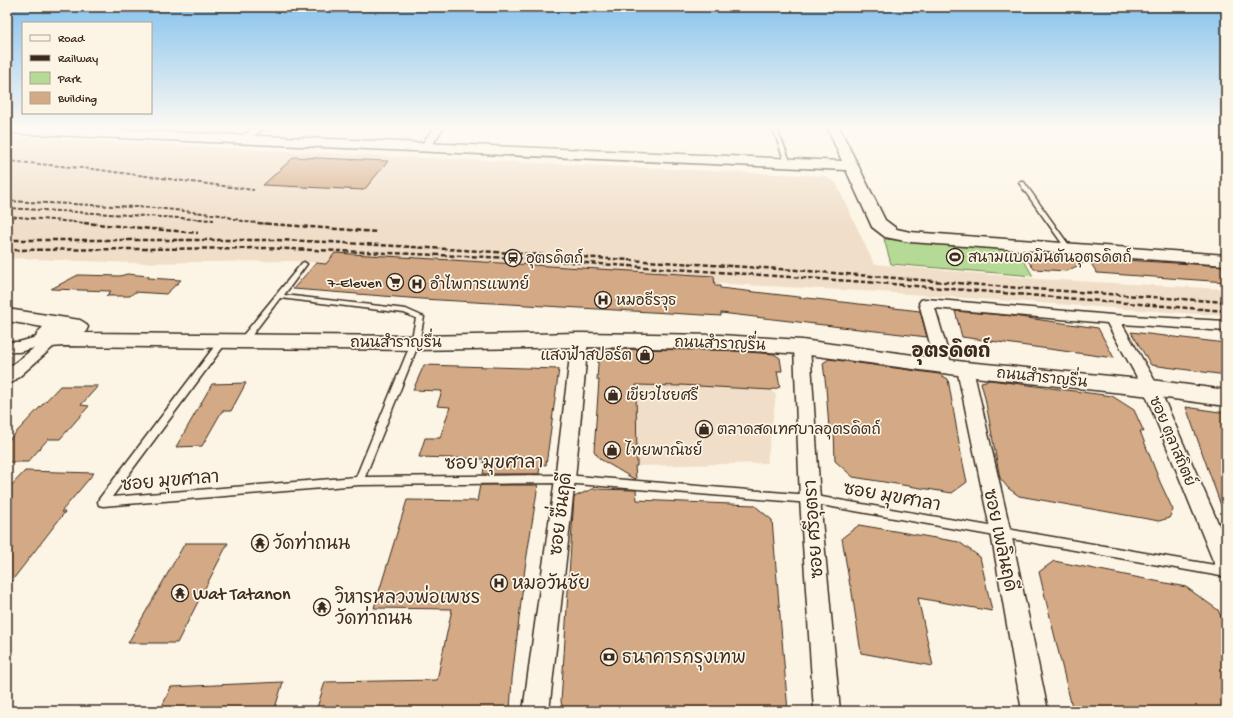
<svg xmlns="http://www.w3.org/2000/svg" width="1233" height="718" font-family="'Gochi Hand','Playpen Sans Thai',sans-serif">
  <style>
    .built { fill: #f0dec8 }
    .green { fill: #b5da95; stroke: #78825a }
    .building { fill: #d3aa85; stroke: #3b2a1e }
    .lines { fill: none; stroke-linecap: round; stroke-linejoin: round }
    .lane-casing { stroke: #3b2a1e; stroke-width: 3 }
    .street-casing { stroke: #3b2a1e; stroke-width: 3 }
    .secondary-casing { stroke: #3b2a1e; stroke-width: 3 }
    .lane { fill: #fcf5e5; fill-rule: evenodd }
    .street { fill: #fcf5e5; fill-rule: evenodd }
    .secondary { fill: #fcf5e5; fill-rule: evenodd }
    .rail-far1 { stroke: #3b2a1e; stroke-width: 2; stroke-dasharray: 4 2; stroke-linecap: butt }
    .rail { stroke: #3b2a1e; stroke-width: 2.5; stroke-dasharray: 5 2.5; stroke-linecap: butt }
    .labels { text-anchor: middle; stroke-width: 3.5; stroke-linejoin: round; paint-order: stroke }
    .poi-label { font-size: 15px; fill: #3b2a1e; stroke: #fcf5e5; text-anchor: start }
    .street-label { font-size: 15px; fill: #3b2a1e; stroke: #fcf5e5 }
    .near-street-label { font-size: 18px; fill: #3b2a1e; stroke: #fcf5e5 }
    .near-poi-label { font-size: 18px; fill: #3b2a1e; stroke: #fcf5e5; text-anchor: start }
    .district-label { font-size: 19px; font-weight: bold; fill: #3b2a1e; stroke: #fcf5e5 }
  </style>
  <rect width="100%" height="100%" fill="#fcf5e5"/>
  <filter id="ink" filterUnits="userSpaceOnUse"><feTurbulence type="fractalNoise" baseFrequency=".025" numOctaves="2"/><feDisplacementMap in="SourceGraphic" scale="8" xChannelSelector="R" yChannelSelector="G"/><feConvolveMatrix kernelMatrix="1 2 1 2 8 2 1 2 1" color-interpolation-filters="sRGB"/></filter>
  <g filter="url(#ink)">
    <!-- built -->
    <g class="built">
      <path d="M7,136L300,152L824,176L836,183L874,264L1039,279L1226,289V316L880,292L289,261L132,263L7,258Z"/>
      <path d="M636,385H688L771,390L776,395L767,463L637,466Z"/>
    </g>
    <!-- green -->
    <path class="green" d="M884,239L1017,249L1033,276L891,264Z"/>
    <!-- building -->
    <g class="building">
      <path d="M294,157L388,161L364,190L263,185Z"/>
      <path d="M335,253L714,276L715,286H720V288L920,311L927,337L721,313V316L422,299L293,289L316,263L326,264Z"/>
      <path d="M1023,254L1226,266V282L1097,273L1089,260L1067,271L1034,269Z"/>
      <path d="M127,274L149,276L148,278L181,280L166,294L135,292L130,296H106L111,291L51,289L78,275L120,276Z"/>
      <path d="M955,311L1013,316L1098,328L1114,358L962,337Z"/>
      <path d="M1131,332L1226,343V375L1151,365Z"/>
      <path d="M599,349L720,350L774,354L780,358L782,371H777L780,387L771,390L680,385V386L636,385L637,466H635L636,479H634L600,459L594,451L599,380H597Z"/>
      <path d="M829,359L939,374L948,379L961,454L967,482L952,493L853,477L835,461L834,430L829,429L826,387L823,363Z"/>
      <path d="M424,365L559,369L546,465L540,464L539,474H483L485,463H483L484,459L419,457L425,438H440L450,407L437,406L442,391L413,390Z"/>
      <path d="M990,380L1112,396L1134,410L1144,432L1140,431L1160,482L1173,510L1169,518L1159,521L1019,496L1008,488L1000,478L985,398L981,382Z"/>
      <path d="M246,383L231,411H222L202,446L176,447L212,384Z"/>
      <path d="M60,386H98L81,405L89,406L60,439H48L28,462H7V442Z"/>
      <path d="M1186,407L1226,413V514H1224Z"/>
      <path d="M25,471L94,473L61,512H65L7,587V490Z"/>
      <path d="M480,485H538L525,568L512,679L510,711H316L325,682L437,680L452,609L374,608L407,500L477,501Z"/>
      <path d="M592,489L636,490L637,500L754,505L772,520L788,711H564L561,702L574,497Z"/>
      <path d="M859,525L959,542L980,557L992,611L918,598L933,666L861,653L851,586H850L842,538Z"/>
      <path d="M185,543H228L177,643H128Z"/>
      <path d="M1054,561L1186,587L1218,610L1226,628V711H1073L1039,572Z"/>
      <path d="M283,682L274,711H160L171,687Z"/>
    </g>
    <g class="lines">
      <!-- lane casing -->
      <g class="lane-casing">
        <g id="lane">
          <path d="M773,128L777,129L791,163L790,164L785,163Z"/>
          <path d="M1020,182H1024L1071,248L1070,249H1066L1019,183Z"/>
          <path d="M304,262L307,264L284,295L406,309L424,317L419,343L365,477L565,475L810,495L1226,567V577L810,503L565,483L359,485L103,506L99,505L98,502L99,499L220,339H223L227,341L226,343L112,497L356,477L411,343L416,318L404,313L280,298L246,343H240L239,341L240,339L302,263Z"/>
        </g>
      </g>
      <!-- street casing -->
      <g class="street-casing">
        <g id="street">
          <path d="M255,127H266L246,141H240L238,139L240,137Z"/>
          <path d="M434,127H444L429,149H421L420,147Z"/>
          <path d="M926,299L1112,315L1226,321V331L1122,324L1159,388L1226,541V576L1218,573L1143,388L1107,323L935,308L952,366L950,370L944,371L938,370L936,366L919,303L921,300Z"/>
          <path d="M47,334L58,337L61,340L13,382L7,383V369L34,348L19,352H7V342H19Z"/>
          <path d="M580,335L585,337L588,340L575,479L549,711H523L555,479L572,340L575,337Z"/>
          <path d="M802,342L808,344L810,347L820,499L840,711H814L800,499L794,347L796,344Z"/>
          <path d="M965,364L971,365L973,369L1011,533L1048,711H1022L991,533L957,369L959,365Z"/>
        </g>
      </g>
      <!-- secondary casing -->
      <g class="secondary-casing">
        <g id="secondary">
          <path d="M7,127H52L842,161L827,127H839L885,220L897,229L910,232L1226,255V265L910,242L885,237L872,227L846,170L7,133Z"/>
          <path d="M7,309L80,320L85,323L88,327L85,333L415,336L580,333L720,335L802,340L965,362L1151,380L1226,390V406L1151,396L965,376L802,354L720,349L580,347L415,350L64,346L51,347L39,344L36,339L37,333L43,327L7,321Z"/>
        </g>
      </g>
      <!-- lane -->
      <use href="#lane" class="lane"/>
      <!-- street -->
      <use href="#street" class="street"/>
      <!-- secondary -->
      <use href="#secondary" class="secondary"/>
      <!-- rail-far1 -->
      <g class="rail-far1">
        <path d="M7,161L92,169L254,190"/>
        <path d="M7,201L156,208L221,215L246,222L271,224"/>
        <path d="M7,208L214,220"/>
        <path d="M7,216L96,224"/>
      </g>
      <!-- rail -->
      <g class="rail">
        <path d="M84,223L198,233"/>
        <path d="M258,223L377,232"/>
        <path d="M7,240H277L329,242L796,270L1019,288L1226,302"/>
        <path d="M7,250L265,248L513,258L879,283L1226,311"/>
      </g>
    </g>
  </g>
  <!-- sky -->
  <linearGradient id="sky" x2="0" y2="1"><stop stop-color="#87c2ee"/><stop offset="0.56" stop-color="#fefaf3"/><stop offset="1" stop-color="#fefaf3" stop-opacity="0"/></linearGradient>
  <rect width="1233" height="228" fill="url(#sky)"/>
  <!-- icons -->
  <defs>
    <g id="stadium-ring" transform="scale(0.9)"><circle r="9.5" fill="#fcf5e5" stroke="#3b2a1e" stroke-width="1.5"/><path d="M0-5a6.5 5 0 1 0 0 10a6.5 5 0 1 0 0-10ZM-3.5-1.8h7v3.6h-7Z" fill="#3b2a1e"/></g>
    <g id="station-ring" transform="scale(0.9)"><circle r="9.5" fill="#fcf5e5" stroke="#3b2a1e" stroke-width="1.5"/><path d="M-3-6H3Q5-6 5-4V2Q5 4 3 4L4.5 6H3L1.5 4h-3L-3 6H-4.5L-3 4Q-5 4-5 2V-4Q-5-6-3-6ZM-3.5-4v3h7v-3ZM-3.5 1v1.5H-2V1ZM2 1v1.5H3.5V1Z" fill="#3b2a1e"/></g>
    <g id="supermarket-ring" transform="scale(0.9)"><circle r="9.5" fill="#fcf5e5" stroke="#3b2a1e" stroke-width="1.5"/><path d="M-6-5.5h2.5l.6 2H6L4.5 2H-2.5L-4.4-4H-6ZM-1.5 3.2a1.3 1.3 0 1 0 .1 0ZM3 3.2a1.3 1.3 0 1 0 .1 0Z" fill="#3b2a1e"/></g>
    <g id="hospital-ring" transform="scale(0.9)"><circle r="9.5" fill="#fcf5e5" stroke="#3b2a1e" stroke-width="1.5"/><path d="M-5-5h3v3.5h4V-5h3V5h-3V1.5h-4V5h-3Z" fill="#3b2a1e"/></g>
    <g id="shop-ring" transform="scale(0.9)"><circle r="9.5" fill="#fcf5e5" stroke="#3b2a1e" stroke-width="1.5"/><path d="M-5-2.5h2.3a2.7 3.5 0 0 1 5.4 0H5L5.5 6h-11ZM-1.5-2.5h3a1.5 2.3 0 0 0-3 0Z" fill="#3b2a1e"/></g>
    <g id="temple-ring" transform="scale(0.9)"><circle r="9.5" fill="#fcf5e5" stroke="#3b2a1e" stroke-width="1.5"/><path d="M0-6L5-2H3V0L6.5 2.5H4V6H1.5V3h-3V6H-4V2.5H-6.5L-3 0V-2H-5Z" fill="#3b2a1e"/></g>
    <g id="bank-ring" transform="scale(0.9)"><circle r="9.5" fill="#fcf5e5" stroke="#3b2a1e" stroke-width="1.5"/><path d="M-6-4H6V4H-6ZM0-2.3a2.3 2.3 0 1 0 0 4.6a2.3 2.3 0 1 0 0-4.6Z" fill="#3b2a1e"/></g>
  </defs>
  <g fill-rule="evenodd">
    <use href="#stadium-ring" x="955" y="257"/>
    <use href="#station-ring" x="513" y="258"/>
    <use href="#supermarket-ring" x="395" y="282"/>
    <use href="#hospital-ring" x="417" y="284"/>
    <use href="#hospital-ring" x="603" y="300"/>
    <use href="#shop-ring" x="645" y="355"/>
    <use href="#shop-ring" x="613" y="395"/>
    <use href="#shop-ring" x="704" y="429"/>
    <use href="#shop-ring" x="612" y="450"/>
    <use href="#temple-ring" x="260" y="543"/>
    <use href="#hospital-ring" x="499" y="583"/>
    <use href="#temple-ring" x="180" y="593"/>
    <use href="#temple-ring" x="322" y="607"/>
    <use href="#bank-ring" x="609" y="657"/>
  </g>
  <g class="labels">
    <!-- poi labels -->
    <g class="poi-label">
      <text x="968" y="262">สนามแบดมินตันอุตรดิตถ์</text>
      <text x="526" y="263">อุตรดิตถ์</text>
      <text x="382" y="287" text-anchor="end">7-Eleven</text>
      <text x="430" y="289">อำไพการแพทย์</text>
      <text x="616" y="305">หมอธีรวุธ</text>
      <text x="632" y="360" text-anchor="end">แสงฟ้าสปอร์ต</text>
      <text x="626" y="400">เขียวไชยศรี</text>
      <text x="717" y="434">ตลาดสดเทศบาลอุตรดิตถ์</text>
      <text x="625" y="455">ไทยพาณิชย์</text>
    </g>
    <!-- street labels -->
    <g class="street-label">
      <text x="396" y="347">ถนนสำราญรื่น</text>
      <text transform="translate(720 343) rotate(2)" y="5">ถนนสำราญรื่น</text>
      <text transform="translate(1042 377) rotate(6)" y="5">ถนนสำราญรื่น</text>
      <text transform="translate(1173 441) rotate(67)" y="5">ซอย ตุลาสถิตย์</text>
    </g>
    <!-- near-street labels -->
    <g class="near-street-label">
      <text transform="translate(494 462) rotate(-1)" y="6">ซอย มุขศาลา</text>
      <text transform="translate(170 480) rotate(-5)" y="6">ซอย มุขศาลา</text>
      <text transform="translate(892 496) rotate(10)" y="6">ซอย มุขศาลา</text>
      <text transform="translate(560 514) rotate(-83)" y="6">ซอย ชื่นฤดี</text>
      <text transform="translate(813 529) rotate(-94)" y="6">ซอย ศรีอุตรา</text>
      <text transform="translate(1001 540) rotate(78)" y="6">ซอย เพลินฤดี</text>
    </g>
    <!-- near-poi labels -->
    <g class="near-poi-label">
      <text x="273" y="549">วัดท่าถนน</text>
      <text x="512" y="589">หมอวันชัย</text>
      <text x="193" y="599">Wat Tatanon</text>
      <text x="335" y="603">วิหารหลวงพ่อเพชร<tspan x="335" dy="21">วัดท่าถนน</tspan></text>
      <text x="622" y="663">ธนาคารกรุงเทพ</text>
    </g>
    <!-- district labels -->
    <g class="district-label">
      <text x="951" y="357">อุตรดิตถ์</text>
    </g>
  </g>
  <!-- margin -->
  <rect width="1233" height="718" fill="none" stroke="#fcf5e5" stroke-width="24"/>
  <rect x="12" y="12" width="1209" height="694" fill="none" stroke="#3b2a1e" stroke-width="1.5" filter="url(#ink)"/>
  <!-- legend -->
  <rect x="22" y="22" width="130" height="92" fill="#fcf5e5" stroke="#afa495"/>
  <rect x="30" y="35" width="20" height="6" fill="#fcf5e5" stroke="#afa495"/>
  <text x="58" y="42" font-size="12" fill="#3b2a1e">Road</text>
  <rect x="30" y="55" width="20" height="6" fill="#3b2a1e" stroke="#afa495"/>
  <text x="58" y="62" font-size="12" fill="#3b2a1e">Railway</text>
  <rect x="30" y="72" width="20" height="12" fill="#b5da95" stroke="#afa495"/>
  <text x="58" y="82" font-size="12" fill="#3b2a1e">Park</text>
  <rect x="30" y="92" width="20" height="12" fill="#d3aa85" stroke="#afa495"/>
  <text x="58" y="102" font-size="12" fill="#3b2a1e">Building</text>
</svg>
